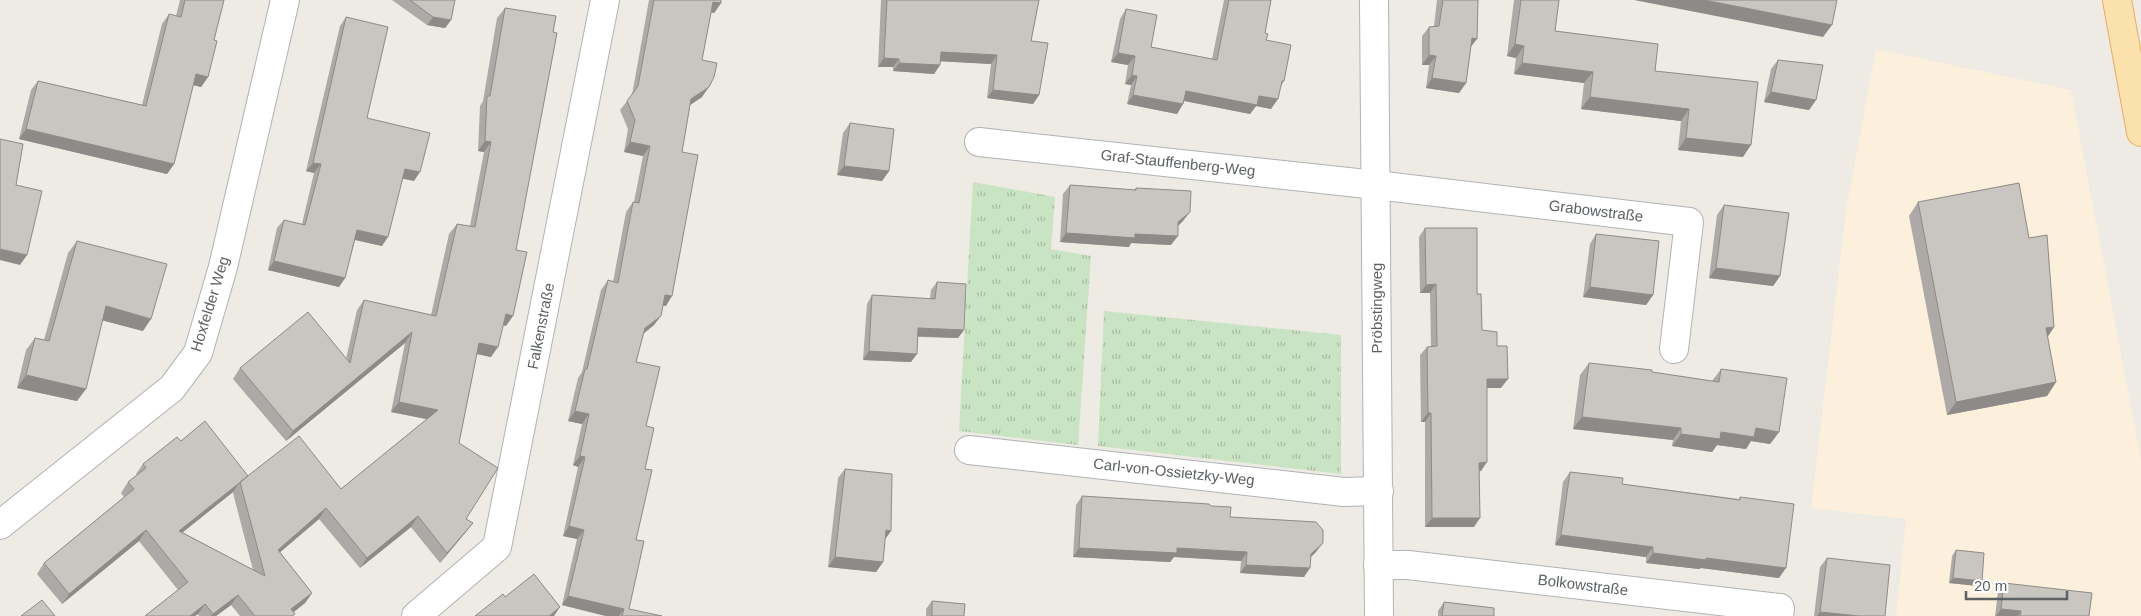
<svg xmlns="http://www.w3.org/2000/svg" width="2141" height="616" font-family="Helvetica,sans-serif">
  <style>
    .commercial { fill: #fcefdb }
    .grass { fill: url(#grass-tufts) }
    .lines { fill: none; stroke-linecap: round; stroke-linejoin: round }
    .minor-casing { stroke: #b0b3b6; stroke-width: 30 }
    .major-casing { stroke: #eaad61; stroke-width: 30 }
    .minor { stroke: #fff; stroke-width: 28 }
    .major { stroke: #fbe1ac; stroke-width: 28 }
    .wall { fill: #ada9a6; fill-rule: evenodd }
    .shaded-wall { fill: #8d8a87 }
    .building { fill: #c9c5c1; stroke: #8d8a87 }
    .labels { text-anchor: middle; stroke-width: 4.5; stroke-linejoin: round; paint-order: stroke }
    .street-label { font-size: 15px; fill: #5c6164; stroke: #fff }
  </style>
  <defs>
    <pattern id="grass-tufts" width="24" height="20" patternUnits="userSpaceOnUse" patternTransform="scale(1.25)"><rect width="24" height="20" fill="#c8e4c2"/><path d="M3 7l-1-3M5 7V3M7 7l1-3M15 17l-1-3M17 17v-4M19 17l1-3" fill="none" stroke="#a6bca1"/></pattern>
  </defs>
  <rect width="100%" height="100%" fill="#eeeae4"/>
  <!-- commercial -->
  <path class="commercial" d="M1876,49L2071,90L2141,460V616H1896L1906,519L1811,508L1846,210Z"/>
  <!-- grass -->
  <g class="grass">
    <path d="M973,182L1055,197L1051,249L1091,256L1078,445L959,431Z"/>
    <path d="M1104,311L1341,335V474L1098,446Z"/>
  </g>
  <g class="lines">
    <!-- minor casing -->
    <g class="minor-casing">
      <g id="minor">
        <path d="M1374,0L1379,616"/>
        <path d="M979,142L1376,185L1689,222L1674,349"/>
        <path d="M969,450L1344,492L1379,491"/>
        <path d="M0,525L172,388L198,353L223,267L285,0"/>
        <path d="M1378,565H1408L1780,608L1779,616"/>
        <path d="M416,616L497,547L605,0"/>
      </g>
    </g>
    <!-- major casing -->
    <g class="major-casing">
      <path id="major" d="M2117,0L2141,132"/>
    </g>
    <!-- minor -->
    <use href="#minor" class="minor"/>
    <!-- major -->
    <use href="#major" class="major"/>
  </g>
  <!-- wall -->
  <g class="wall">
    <path d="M180,0H224L214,40L208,77L201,87L193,85L174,164L167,174L19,139L31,90L38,81L142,105L162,24L169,14L176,16Z"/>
    <path d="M392,0H455L451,20L445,28L427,25Z"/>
    <path d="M649,0H721V3L714,13L711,12L702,60V97L690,105L682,152L666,306L663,305L654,325L643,334L636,362L646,426L645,469L636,540L629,609L662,616H606L562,605L577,539L563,536L578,467L573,465L582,424L568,421L578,378L582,372L601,290L608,280L613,282L626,212L633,202H634L643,156L624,152L628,129L620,110L632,95Z"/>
    <path d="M881,0H1039L1031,41L1039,95L1033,104L987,98L991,64L940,61V65L934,74L893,71V67H878Z"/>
    <path d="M1224,0H1271L1265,33L1266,40L1284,81L1280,88L1271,109L1256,106L1250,114L1184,101L1177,114L1127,104L1131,85L1125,84L1128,65L1111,62L1120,19L1126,9L1151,47L1212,59Z"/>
    <path d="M1437,0H1478L1471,47L1466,83L1459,93L1426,88L1429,65H1422V36L1429,27L1434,26Z"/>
    <path d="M1514,0H1559L1555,31L1655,71L1743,157L1678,150L1681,121L1581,109L1584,83L1514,74L1516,58L1507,56Z"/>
    <path d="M505,8L516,250L506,326L503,325L491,357L477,354L459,443L466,519L473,523L465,533L440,563L411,527L360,568L319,519L280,552L312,593L305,603L293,612V616H240L231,605L216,616H199L198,614L195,616H145L178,590L139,541L62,604L37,574L44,563L124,497L121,493L128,482L137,475L136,474L143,464L181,441L248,476L341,489L427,419L391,412L405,343L286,441L233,379L240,368L346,359L357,310L364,300L431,315L449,234L457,224L470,226L484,152L478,151L480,106L483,101L497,18ZM233,492V493L253,570L182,532Z"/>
    <path d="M346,17L367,118L414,181L403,178L382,246L355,240L345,278L339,287L268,270L277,228L284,220L302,224L314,173L306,171L340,26Z"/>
    <path d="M1778,60L1816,100L1809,110L1764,102L1771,69Z"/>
    <path d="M850,123L889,171L882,181L837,175L843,133Z"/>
    <path d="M1070,185L1134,190L1136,188L1183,221L1178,226L1171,245L1131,243L1129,247L1060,242L1063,194Z"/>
    <path d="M1918,202L2029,238L2054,327L2047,337L2056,382L2047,396L1947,415L1909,216Z"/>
    <path d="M1724,205L1780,276L1773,286L1709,278L1717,215Z"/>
    <path d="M1425,228L1477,294L1482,330L1497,346L1501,388H1487L1481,471H1479L1474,527H1425V422H1421L1420,355L1427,347H1431L1430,293H1420L1419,237Z"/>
    <path d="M1596,234L1653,295L1646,305L1583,297L1590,244Z"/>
    <path d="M77,241L143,331L102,320L77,401L17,388L26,350L35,338L44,340L68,253Z"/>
    <path d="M937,282L964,330L958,338L918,337L911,362L863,360L867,304L872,295L930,299L931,290Z"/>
    <path d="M1589,363L1712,381L1721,369L1779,432L1770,444L1751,441L1746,449L1717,445L1712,452L1672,446L1673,440L1573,429L1580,375Z"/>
    <path d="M845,469L885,539L883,562L876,572L828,567L838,478Z"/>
    <path d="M1570,472L1622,484L1739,499L1740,497L1779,578L1701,568L1699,569L1646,563V557L1555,545L1563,482Z"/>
    <path d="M1082,496L1211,506L1230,517L1316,552L1311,557L1304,577L1240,573L1241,561L1174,557L1170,562L1073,557L1076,505Z"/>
    <path d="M1956,550L1978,586L1949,583L1952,556Z"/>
    <path d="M1827,558L1885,616H1814L1820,567Z"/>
    <path d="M2004,583L2089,616H1995L1998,592Z"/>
    <path d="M932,601L964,616H926V609Z"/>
    <path d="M1444,602L1494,616H1438V611Z"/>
  </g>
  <!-- shaded-wall -->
  <g class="shaded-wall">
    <path d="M1634,0H1704L1832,25L1823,37Z"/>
    <path d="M713,2L721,3L714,13L706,11Z"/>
    <path d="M433,17L451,20L445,28L427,25Z"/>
    <path d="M1472,38L1477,39L1470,48Z"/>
    <path d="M1515,44L1524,46L1516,58L1507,56Z"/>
    <path d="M941,52L997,55L991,64L935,61Z"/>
    <path d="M1118,53L1135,56L1128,65L1111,62Z"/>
    <path d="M1429,55L1436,56L1429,65H1422Z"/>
    <path d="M884,58L899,59L893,67H878Z"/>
    <path d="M899,63L940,65L934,74L893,71Z"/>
    <path d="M1522,63L1593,72L1584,83L1514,74Z"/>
    <path d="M196,74L208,77L201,87L189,84Z"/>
    <path d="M1132,75L1137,76L1131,85L1125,84Z"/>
    <path d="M1432,78L1466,83L1459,93L1426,88Z"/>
    <path d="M709,87L702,97L684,109L691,99Z"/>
    <path d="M993,90L1039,95L1033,104L987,98Z"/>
    <path d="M1186,91L1259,96L1278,99L1271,109L1256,106L1250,114L1180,100Z"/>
    <path d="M1771,92L1816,100L1809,110L1764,102Z"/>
    <path d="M1133,95L1183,104L1177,114L1127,104Z"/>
    <path d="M1590,97L1689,109L1681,121L1581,109Z"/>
    <path d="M26,129L174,164L167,174L19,139Z"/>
    <path d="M1686,138L1751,145L1743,157L1678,150Z"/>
    <path d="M485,141L491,142L484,152L478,151Z"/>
    <path d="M630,142L650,146L643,156L624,152Z"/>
    <path d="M313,163L321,164L314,173L306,171Z"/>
    <path d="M844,166L889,171L882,181L837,175Z"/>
    <path d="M405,169L420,172L414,181L399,178Z"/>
    <path d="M1190,212L1183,221L1172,231L1178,222Z"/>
    <path d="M357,230L388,237L382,246L351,239Z"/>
    <path d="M1066,233L1135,234L1178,236L1171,245L1131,243L1129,247L1060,242Z"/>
    <path d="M0,249L27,255L20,265L0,260Z"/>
    <path d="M274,261L345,278L339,287L268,270Z"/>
    <path d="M1716,268L1780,276L1773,286L1709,278Z"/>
    <path d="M1436,284L1430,293H1420L1426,285Z"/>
    <path d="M1590,287L1653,295L1646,305L1583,297Z"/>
    <path d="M665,295L672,296L666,306L659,305Z"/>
    <path d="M106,306L151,319L143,331L97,319Z"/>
    <path d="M506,314L513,316L506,326L499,324Z"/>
    <path d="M661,316L654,325L638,338L645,328Z"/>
    <path d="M2054,327L2045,341L2046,328Z"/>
    <path d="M918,328L964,330L958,338L912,336Z"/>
    <path d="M412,332L405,343L286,441L293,431Z"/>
    <path d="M479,343L498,347L491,357L472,353Z"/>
    <path d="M869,351L917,354L911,362L863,360Z"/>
    <path d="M26,375L86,389L77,401L17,388Z"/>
    <path d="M1487,379H1508L1501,388H1481Z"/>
    <path d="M2056,382L2047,396L1947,415L1956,402Z"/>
    <path d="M399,402L438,410L431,420L391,412Z"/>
    <path d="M575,411L589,414L582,424L568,421Z"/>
    <path d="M1428,413H1431L1425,422H1421Z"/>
    <path d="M1582,417L1681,428L1673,440L1573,429Z"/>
    <path d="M1756,428L1779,432L1770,444L1751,441L1746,449L1717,445L1712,452L1672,446L1681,434Z"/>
    <path d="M580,456L585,457L578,467L573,465Z"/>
    <path d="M1487,462L1481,471L1473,472L1479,463Z"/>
    <path d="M248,476L240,482L233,492L172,541L179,531Z"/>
    <path d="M326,508L319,519L271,560L278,550Z"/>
    <path d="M418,516L411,527L360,568L367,558Z"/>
    <path d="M1432,518H1480L1474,527H1425Z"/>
    <path d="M473,523L465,533L440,563L447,553Z"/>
    <path d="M569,526L584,530L577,539L563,536Z"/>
    <path d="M146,530L139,541L62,604L69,594Z"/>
    <path d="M886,530L891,531L884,541Z"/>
    <path d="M1561,535L1653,547L1646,557L1555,545Z"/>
    <path d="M1323,543L1316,552L1304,563L1311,554Z"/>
    <path d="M1079,548H1177L1247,552L1241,561L1174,557L1170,562L1073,557Z"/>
    <path d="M1653,553L1706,558L1786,568L1779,578L1701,568L1699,569L1646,563Z"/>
    <path d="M835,557L883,562L876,572L828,567Z"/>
    <path d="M1246,565L1310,568L1304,577L1240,573Z"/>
    <path d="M1953,578L1982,581L1978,586L1949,583Z"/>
    <path d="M312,593L305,603L289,616L291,609Z"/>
    <path d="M238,595L231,605L216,616H211L213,614Z"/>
    <path d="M568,596L624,609L619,616H606L562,605Z"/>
    <path d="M205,604L198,614L195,616H190Z"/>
    <path d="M560,607L554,616H549Z"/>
    <path d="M2001,609L2021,611L2018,616H1996Z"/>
    <path d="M1820,612L1859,616H1817Z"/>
  </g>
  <!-- building -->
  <g class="building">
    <path d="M185,0H224L214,40L217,41L208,77L196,74L174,164L26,129L38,81L146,106L169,14L181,17Z"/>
    <path d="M410,0H455L451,20L433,17Z"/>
    <path d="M654,0H721V3L713,2L702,60L717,63L714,77L709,87L691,99L682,152L698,155L672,296L665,295L661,316L645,328L636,362L660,367L646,426L654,428L645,469L652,470L636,540L644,541L629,609L662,616H622L624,609L568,596L584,530L569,526L585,457L580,456L589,414L575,411L585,369H587L608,280L618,283L633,202L639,203L650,146L630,142L635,120L627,101L638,86Z"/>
    <path d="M887,0H1039L1031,41L1048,43L1039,95L993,90L997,55L941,52L940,65L899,63V59L884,58Z"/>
    <path d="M1229,0H1271L1265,33L1268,34L1266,40L1291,45L1284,81H1282L1278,99L1259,96L1257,105L1186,91L1183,104L1133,95L1137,76L1132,75L1135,56L1118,53L1126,9L1157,15L1151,47L1217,60Z"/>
    <path d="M1443,0H1478L1477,39L1472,38L1466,83L1432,78L1436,56L1429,55V27L1439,26Z"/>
    <path d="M1521,0H1559L1555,31L1658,44L1655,71L1758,82L1751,145L1686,138L1689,109L1590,97L1593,72L1522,63L1524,46L1515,44Z"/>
    <path d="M1704,0H1837L1832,25Z"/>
    <path d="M505,8L556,16L553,32L557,33L516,250L527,252L513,316L506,314L498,347L479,343L459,443L498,468L466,519L473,523L447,553L418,516L367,558L326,508L278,550L312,593L291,609L295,614L292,616H255L238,595L213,614L205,604L190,616H145L188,582L146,530L69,594L44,563L134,489L128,482L146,468L143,464L177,437L181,441L205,421L248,476L179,531L265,576L240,482L299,436L341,489L438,410L399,402L412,332L293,431L240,368L308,312L350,363L364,300L436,316L457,224L475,227L491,142L485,141L487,96H490Z"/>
    <path d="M346,17L388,27L367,118L430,133L420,172L405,169L388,237L357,230L345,278L274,261L284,220L305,225L321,164L313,163Z"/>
    <path d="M1778,60L1823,65L1816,100L1771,92Z"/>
    <path d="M850,123L894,129L889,171L844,166Z"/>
    <path d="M0,139L23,144L16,185L42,191L27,255L0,249Z"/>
    <path d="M2019,183L2029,238L2047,235L2054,327L2046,328L2056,382L1956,402L1918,202Z"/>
    <path d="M1070,185L1136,190V188L1191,191L1190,212L1178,222V236L1135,234V238L1066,233Z"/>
    <path d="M1724,205L1789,213L1780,276L1716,268Z"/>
    <path d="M1425,228H1477V294H1481L1482,330L1497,332V346H1507L1508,379H1487V462L1479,463L1480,518H1432L1431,413H1428L1427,347L1437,346L1436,284L1426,285Z"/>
    <path d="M1596,234L1659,241L1653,295L1590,287Z"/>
    <path d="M77,241L167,264L151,319L106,306L86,389L26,375L35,338L49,341Z"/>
    <path d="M937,282L966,284L964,330L918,328L917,354L869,351L872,295L935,299Z"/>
    <path d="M1589,363L1652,370V372L1719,382L1721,369L1787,378L1779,432L1756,428L1754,437L1721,432L1720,439L1681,434V428L1582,417Z"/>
    <path d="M845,469L892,474L891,531L886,530L883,562L835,557Z"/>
    <path d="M1570,472L1623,478L1622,484L1740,500V497L1794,504L1786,568L1706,558V560L1653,553V547L1561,535Z"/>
    <path d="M1082,496L1209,504L1211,506L1231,507L1230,517L1316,522L1323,530V543L1311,554L1310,568L1246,565L1247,552L1177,548V553L1079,548Z"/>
    <path d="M1956,550L1984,553L1982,581L1953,578Z"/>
    <path d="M1827,558L1890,565L1885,616H1859L1820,612Z"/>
    <path d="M534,574L560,607L549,616H475L503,594L505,597Z"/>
    <path d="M2004,583L2092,593L2089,616H2020L2021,611L2001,609Z"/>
    <path d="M42,600L55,616H21Z"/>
    <path d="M932,601L965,604L964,616H932Z"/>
    <path d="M1444,602L1494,608V616H1442Z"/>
  </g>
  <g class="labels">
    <!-- street labels -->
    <g class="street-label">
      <text transform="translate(1178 163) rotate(6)" y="5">Graf-Stauffenberg-Weg</text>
      <text transform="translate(1596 211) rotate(7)" y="5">Grabowstraße</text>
      <text transform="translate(210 304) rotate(-73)" y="5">Hoxfelder Weg</text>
      <text transform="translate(1377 308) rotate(-90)" y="5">Pröbstingweg</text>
      <text transform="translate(541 326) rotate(-79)" y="5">Falkenstraße</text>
      <text transform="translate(1174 472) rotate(6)" y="5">Carl-von-Ossietzky-Weg</text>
      <text transform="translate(1583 585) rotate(7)" y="5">Bolkowstraße</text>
    </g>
  </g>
  <!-- scale -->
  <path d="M1966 591v8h101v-8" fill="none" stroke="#5c6164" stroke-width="2.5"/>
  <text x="1974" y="591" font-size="15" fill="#5c6164" stroke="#ffffff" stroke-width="4" paint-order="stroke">20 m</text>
</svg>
